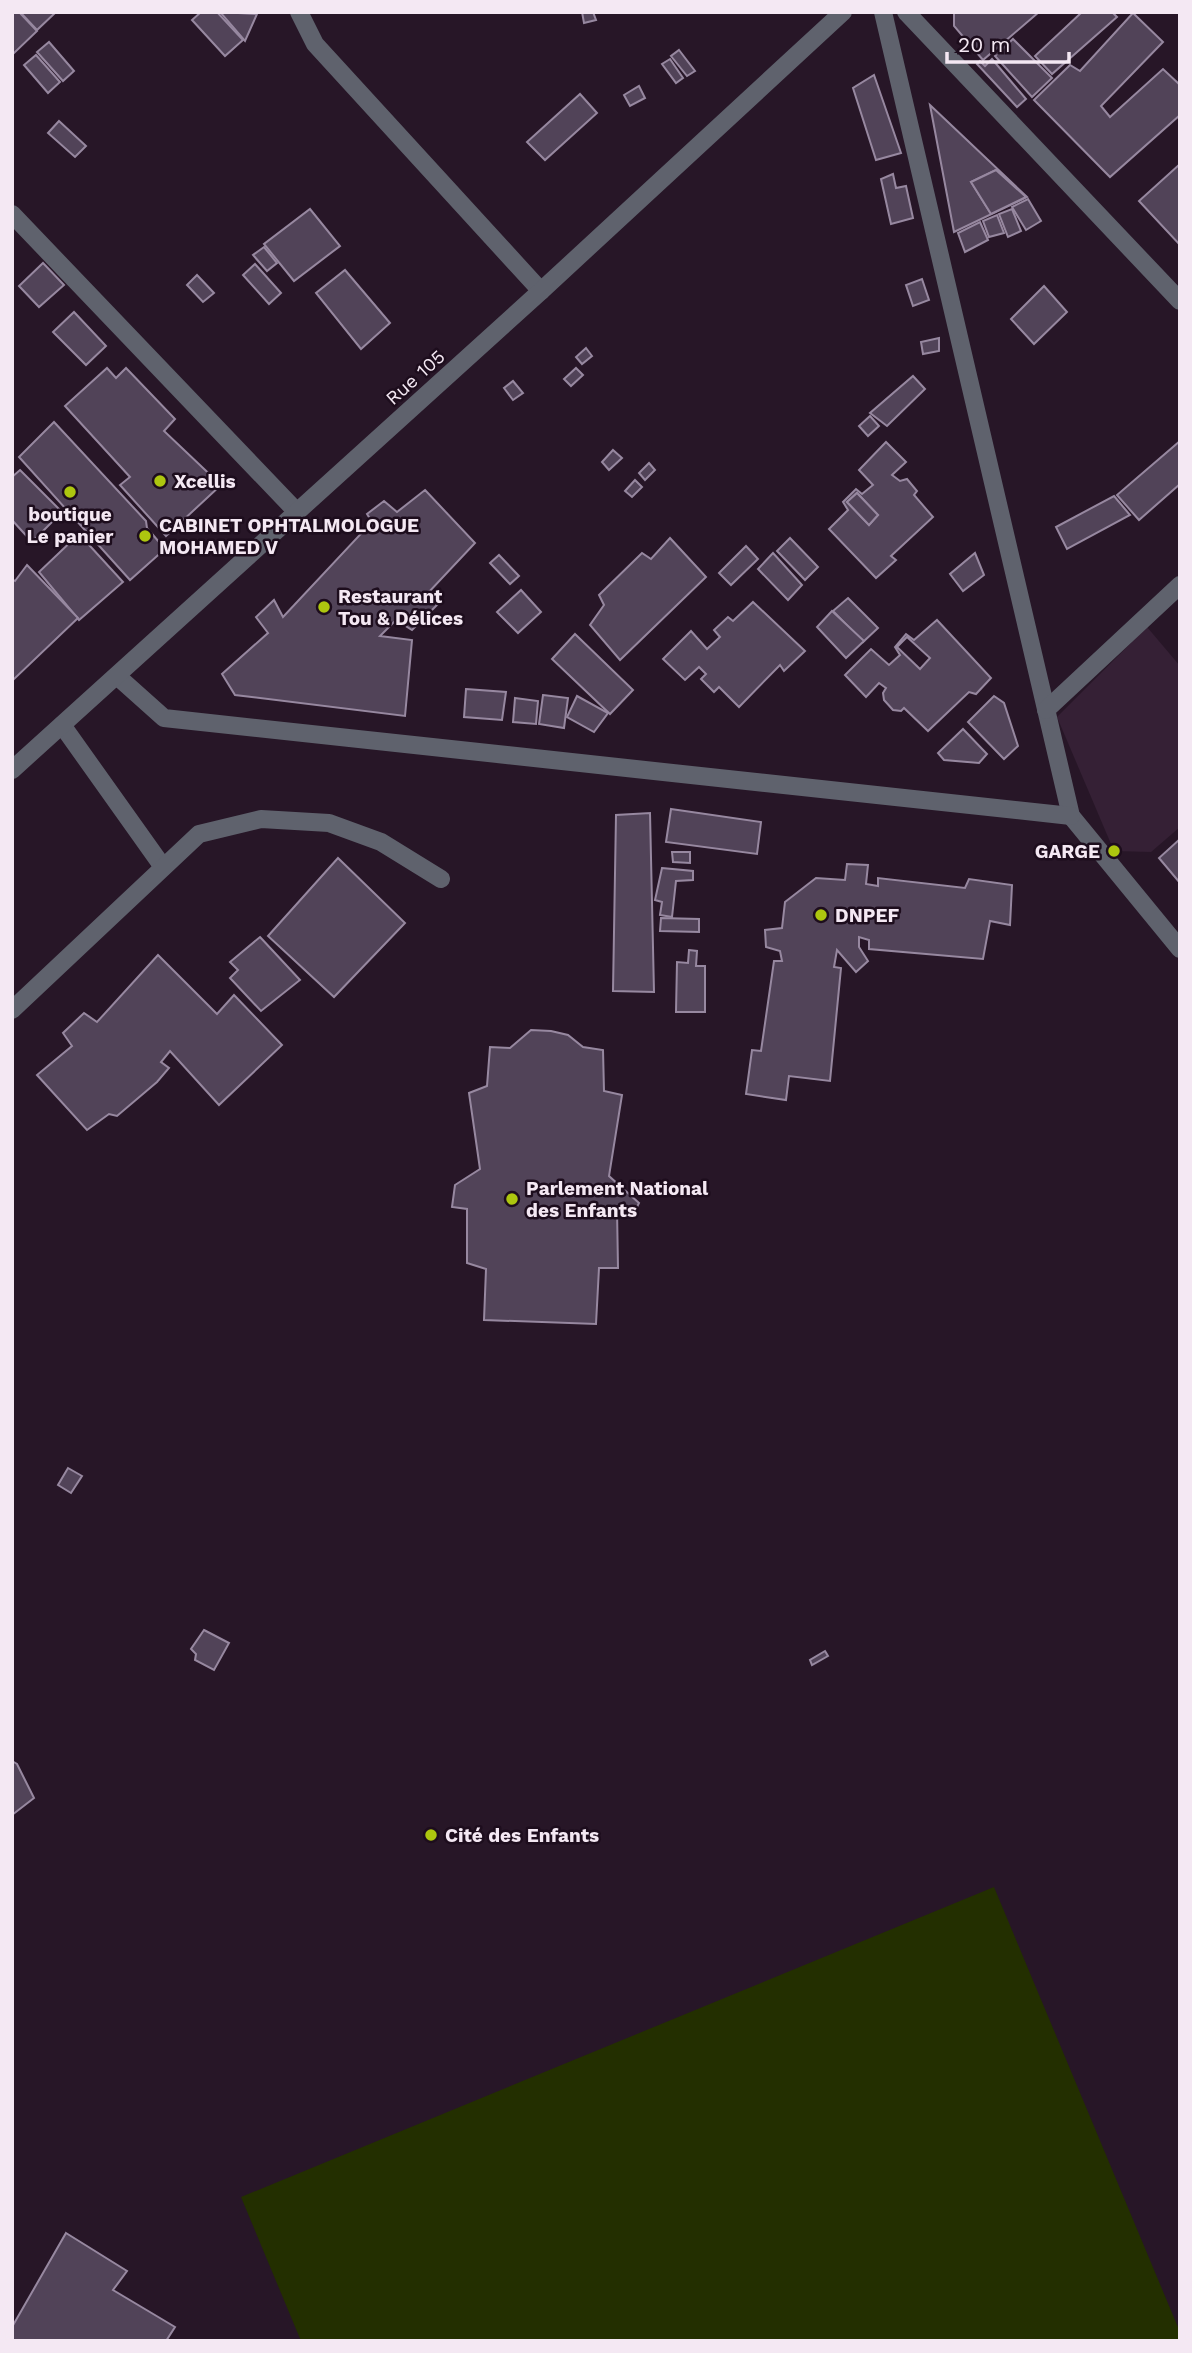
<svg xmlns="http://www.w3.org/2000/svg" width="1192" height="2353" font-family="'Work Sans',sans-serif">
  <style>
    .built { fill: #352035 }
    .green { fill: #232f00 }
    .building { fill: #514358; stroke: #9788a0; stroke-width: 2; fill-rule: evenodd }
    .lines { fill: none; stroke-linecap: round; stroke-linejoin: round }
    .minor { stroke: #5f626d; stroke-width: 18 }
    .poi-dot { fill: #adc60f; stroke: #1d0d1d; stroke-width: 2.5 }
    .labels { text-anchor: middle; stroke-width: 5; stroke-linejoin: round; paint-order: stroke }
    .street-label { font-size: 19px; fill: #f4e8f3; stroke: #1d0d1d }
    .poi-label { font-size: 19px; font-weight: bold; fill: #f4e8f3; stroke: #1d0d1d; text-anchor: start }
  </style>
  <rect width="100%" height="100%" fill="#271627"/>
  <!-- built -->
  <path class="built" d="M1147,627L1180,666V827L1151,852L1114,851L1057,717Z"/>
  <!-- green -->
  <path class="green" d="M994,1887L1180,2332V2341H301L241,2197Z"/>
  <!-- building -->
  <g class="building">
    <path d="M12,12H19L37,31L12,55Z"/>
    <path d="M20,12H56L37,30Z"/>
    <path d="M201,12H217L243,40L225,56L192,20Z"/>
    <path d="M220,12L257,14L245,41Z"/>
    <path d="M582,12H593L596,20L584,23Z"/>
    <path d="M954,12H1039L983,60L954,26Z"/>
    <path d="M1082,12H1112L1117,17L1052,74L1035,56Z"/>
    <path d="M1133,13L1163,42L1101,106L1110,117L1163,69L1180,85V115L1110,177L1034,100L1070,65L1080,71Z"/>
    <path d="M1013,39L1052,78L1032,97L995,56Z"/>
    <path d="M49,42L74,71L63,81L37,52Z"/>
    <path d="M679,50L695,71L687,76L671,56Z"/>
    <path d="M36,55L60,82L48,93L24,65Z"/>
    <path d="M670,59L683,78L676,83L662,64Z"/>
    <path d="M992,59L1026,99L1017,107L977,64L980,61L985,66Z"/>
    <path d="M874,75L901,153L876,160L853,88Z"/>
    <path d="M639,86L645,98L630,106L624,95Z"/>
    <path d="M580,94L597,113L545,160L527,142Z"/>
    <path d="M930,105L1027,197L954,232ZM996,170L1026,197L991,214L971,182Z"/>
    <path d="M59,121L86,146L75,157L48,133Z"/>
    <path d="M1180,164V245L1139,201Z"/>
    <path d="M996,170L1026,197L991,214L971,182Z"/>
    <path d="M893,174L896,188L906,186L913,218L891,224L881,179Z"/>
    <path d="M1028,199L1041,221L1026,230L1012,207Z"/>
    <path d="M310,209L340,246L294,281L264,244Z"/>
    <path d="M1012,209L1021,231L1008,237L999,214Z"/>
    <path d="M997,215L1004,233L989,237L983,221Z"/>
    <path d="M980,222L988,240L965,252L958,233Z"/>
    <path d="M264,247L277,263L267,271L253,255Z"/>
    <path d="M43,263L64,285L39,307L19,286Z"/>
    <path d="M255,264L281,293L269,304L243,275Z"/>
    <path d="M345,270L390,323L361,349L316,293Z"/>
    <path d="M197,275L214,293L203,302L187,285Z"/>
    <path d="M922,279L929,300L913,306L906,285Z"/>
    <path d="M1044,286L1067,312L1034,344L1011,319Z"/>
    <path d="M74,312L106,346L86,365L53,332Z"/>
    <path d="M939,338V351L923,354L921,342Z"/>
    <path d="M586,348L592,356L582,364L576,357Z"/>
    <path d="M107,368L116,378L126,368L175,419L164,431L221,485L166,536L120,485L130,477L65,406Z"/>
    <path d="M576,368L583,375L571,386L564,379Z"/>
    <path d="M913,376L925,389L887,426L870,413Z"/>
    <path d="M513,381L523,393L513,400L504,388Z"/>
    <path d="M870,416L879,426L868,436L859,426Z"/>
    <path d="M54,422L146,521L147,528L165,549L130,580L19,457Z"/>
    <path d="M1180,441V484L1139,520L1117,495Z"/>
    <path d="M886,442L906,462L892,475L900,481L907,479L917,491L914,495L933,517L891,556L896,560L876,578L829,529L848,510L843,502L856,489L862,494L873,485L859,470ZM857,493L878,515L869,525L847,502Z"/>
    <path d="M613,450L622,458L609,470L602,462Z"/>
    <path d="M649,463L655,470L645,480L639,473Z"/>
    <path d="M20,470L62,512L32,542L12,520V477Z"/>
    <path d="M635,480L642,487L632,497L625,491Z"/>
    <path d="M425,490L475,543L427,594L437,605L412,630L396,620L380,636L412,640L405,716L235,695L222,674L268,633L256,617L274,600L283,617L372,522L367,514L384,501L397,512Z"/>
    <path d="M857,493L878,515L869,525L847,502Z"/>
    <path d="M1114,496L1130,515L1067,549L1056,527Z"/>
    <path d="M79,534L123,582L79,620L39,572Z"/>
    <path d="M670,538L706,577L620,660L590,625L604,605L599,595L642,553L651,559Z"/>
    <path d="M790,538L818,567L805,580L777,551Z"/>
    <path d="M746,546L758,559L731,585L719,573Z"/>
    <path d="M773,553L802,585L788,600L758,569Z"/>
    <path d="M975,553L984,575L963,591L950,574Z"/>
    <path d="M499,555L519,576L510,584L490,563Z"/>
    <path d="M27,565L78,618L12,681V579L15,581Z"/>
    <path d="M521,590L541,612L518,633L497,612Z"/>
    <path d="M848,598L878,628L863,642L833,611Z"/>
    <path d="M753,602L805,651L784,671L780,665L739,707L719,687L714,692L701,679L706,674L699,667L685,680L663,659L691,631L707,649L720,637L714,630L728,617L733,621Z"/>
    <path d="M832,611L864,641L846,658L817,627Z"/>
    <path d="M937,620L991,678L976,694L969,692L928,731L904,708L901,711L893,710L884,700L883,693L886,688L879,683L866,697L845,675L871,649L889,665L900,655L895,647L906,634L914,640ZM907,637L930,658L920,669L897,647Z"/>
    <path d="M575,634L633,690L610,714L552,659Z"/>
    <path d="M466,689L506,692L502,720L464,717Z"/>
    <path d="M543,695L568,698L564,728L539,724Z"/>
    <path d="M577,696L608,713L594,732L567,717Z"/>
    <path d="M994,696L1004,703L1018,746L1004,759L968,722Z"/>
    <path d="M515,698L538,701L536,724L513,722Z"/>
    <path d="M963,729L987,754L979,763L944,760L938,753Z"/>
    <path d="M671,809L761,822L757,854L666,842Z"/>
    <path d="M650,813L654,992L613,991L616,815Z"/>
    <path d="M1180,839V883L1159,858Z"/>
    <path d="M672,852H690V863L673,862Z"/>
    <path d="M338,858L405,923L334,997L268,936Z"/>
    <path d="M847,864L868,865L866,884L878,886V878L965,888L969,879L1012,885L1010,925L990,921L983,959L869,949V940L859,937V947L868,961L856,972L837,950L834,967L841,968L830,1081L789,1076L786,1100L746,1094L752,1050L761,1051L774,961H782L780,951L766,947L765,930L782,928L785,902L816,878L845,880Z"/>
    <path d="M662,868L693,871V880L676,881L672,917L660,915L662,902L655,900Z"/>
    <path d="M661,918L699,919V932L660,931Z"/>
    <path d="M260,937L300,980L261,1011L230,978L238,970L230,962Z"/>
    <path d="M689,950L697,951L696,966H705V1012H676L677,962L688,963Z"/>
    <path d="M158,955L217,1014L234,995L282,1045L219,1105L170,1051L161,1062L169,1068L157,1082L117,1116L109,1114L87,1130L37,1075L72,1046L63,1033L84,1013L97,1022Z"/>
    <path d="M531,1030L551,1031L568,1035L583,1047L603,1050L604,1091L622,1095L609,1176L639,1203L634,1213L617,1209L618,1268H599L596,1324L484,1320L486,1269L467,1263V1209L452,1207L455,1185L480,1169L469,1093L487,1086L490,1047L510,1048Z"/>
    <path d="M68,1468L82,1476L71,1493L58,1485Z"/>
    <path d="M204,1630L229,1643L214,1670L195,1660L196,1654L191,1649Z"/>
    <path d="M825,1651L828,1656L812,1665L810,1660Z"/>
    <path d="M12,1761L17,1764L34,1798L12,1815Z"/>
    <path d="M66,2233L127,2271L113,2290L175,2327L166,2341H12V2327Z"/>
  </g>
  <g class="lines">
    <!-- minor -->
    <g class="minor">
      <path d="M299,12L315,44L541,291"/>
      <path d="M883,12L1071,816L1180,949"/>
      <path d="M906,12L1180,301"/>
      <path d="M12,214L297,512"/>
      <path d="M117,676L164,718L1071,816"/>
      <path d="M1046,710L1180,585"/>
      <path d="M62,725L163,867"/>
      <path d="M12,770L541,291L843,12"/>
      <path d="M12,1010L199,834L261,819L329,823L381,842L441,879"/>
    </g>
  </g>
  <!-- markers -->
  <g class="poi-dot">
    <circle cx="160" cy="481" r="7"/>
    <circle cx="70" cy="492" r="7"/>
    <circle cx="145" cy="536" r="7"/>
    <circle cx="324" cy="607" r="7"/>
    <circle cx="1114" cy="851" r="7"/>
    <circle cx="821" cy="915" r="7"/>
    <circle cx="512" cy="1199" r="7"/>
    <circle cx="431" cy="1835" r="7"/>
  </g>
  <g class="labels">
    <!-- street labels -->
    <g class="street-label">
      <text transform="translate(415 377) rotate(-42)" y="7">Rue 105</text>
    </g>
    <!-- poi labels -->
    <g class="poi-label">
      <text x="174" y="488">Xcellis</text>
      <text x="70" y="521" text-anchor="middle">boutique<tspan x="70" dy="22">Le panier</tspan></text>
      <text x="159" y="532">CABINET OPHTALMOLOGUE<tspan x="159" dy="22">MOHAMED V</tspan></text>
      <text x="338" y="603">Restaurant<tspan x="338" dy="22">Tou &amp; Délices</tspan></text>
      <text x="1100" y="858" text-anchor="end">GARGE</text>
      <text x="835" y="922">DNPEF</text>
      <text x="526" y="1195">Parlement National<tspan x="526" dy="22">des Enfants</tspan></text>
      <text x="445" y="1842">Cité des Enfants</text>
    </g>
  </g>
  <!-- border -->
  <rect width="1192" height="2353" fill="none" stroke="#f4e8f3" stroke-width="28"/>
  <!-- scale -->
  <path d="M947 52v10h122v-10" fill="none" stroke="#f4e8f3" stroke-width="3.5"/>
  <text x="958" y="52" font-size="21" fill="#f4e8f3" stroke="#1d0d1d" stroke-width="5" paint-order="stroke">20 m</text>
</svg>
